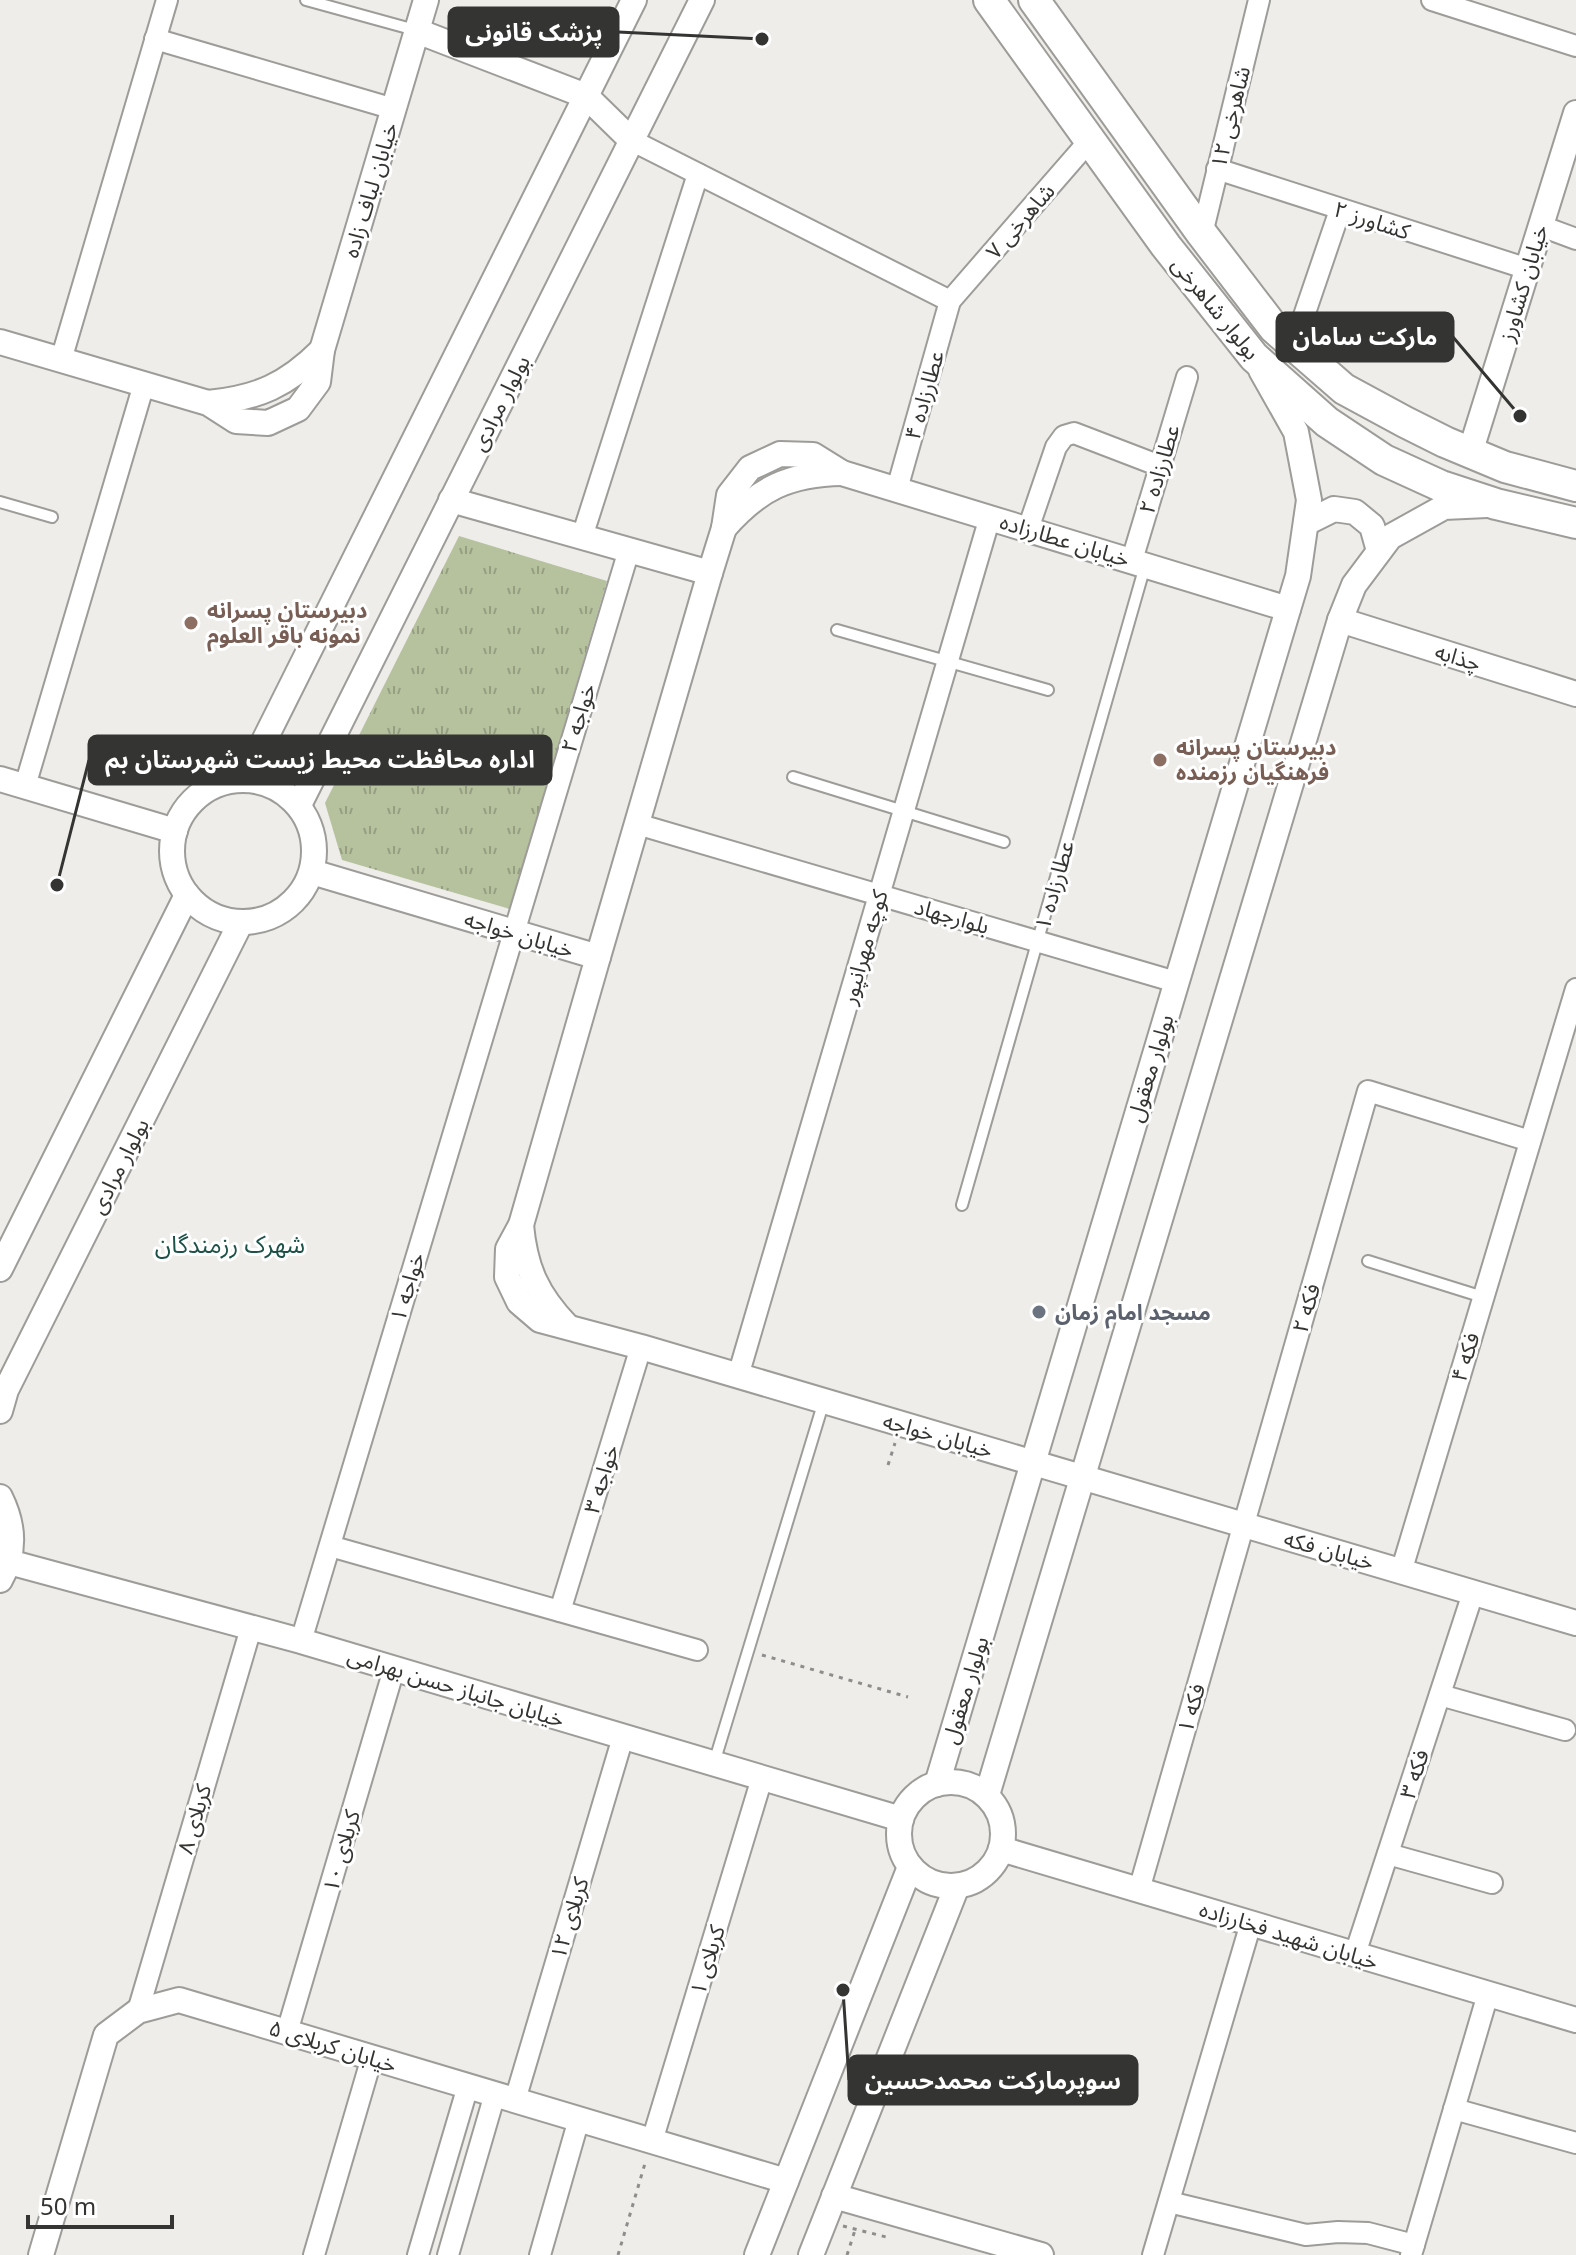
<svg xmlns="http://www.w3.org/2000/svg" width="1576" height="2255" font-family="'Noto Sans','Noto Sans Arabic',sans-serif">
  <style>
    .park { fill: url(#park-tufts) }
    .lines { fill: none; stroke-linecap: round; stroke-linejoin: round }
    .service-casing { stroke: #9d9c99; stroke-width: 14 }
    .minor-casing { stroke: #9d9c99; stroke-width: 24 }
    .tertiary-casing { stroke: #9d9c99; stroke-width: 28 }
    .primary-casing { stroke: #9d9c99; stroke-width: 34 }
    .path { stroke: #8e8d8b; stroke-width: 3; stroke-dasharray: 4 6; stroke-linecap: butt }
    .service { stroke: #fff; stroke-width: 10 }
    .minor { stroke: #fff; stroke-width: 20 }
    .tertiary { stroke: #fff; stroke-width: 24 }
    .primary { stroke: #fff; stroke-width: 30 }
    .education-dot { fill: #8d6e63; stroke: #fff; stroke-width: 3 }
    .worship-dot { fill: #6b7280; stroke: #fff; stroke-width: 3 }
    .labels { text-anchor: middle; stroke-width: 6; stroke-linejoin: round; paint-order: stroke }
    .street-label { font-size: 22px; fill: #343432; stroke: #fff }
    .education-label { font-size: 22px; font-weight: bold; fill: #785e54; stroke: #fff; text-anchor: start }
    .worship-label { font-size: 22px; font-weight: bold; fill: #5b616d; stroke: #fff; text-anchor: start }
    .neighbourhood-label { font-size: 24px; fill: #1b5147; stroke: #fff }
    .leader { fill: none; stroke: #343432; stroke-width: 3 }
    .callout-dot { fill: #343432; stroke: #fff; stroke-width: 3 }
    .callout { fill: #343432; stroke: #343432; stroke-width: 3 }
    .callout-label { font-size: 24px; text-anchor: middle; font-weight: bold; fill: #fff }
  </style>
  <defs>
    <pattern id="park-tufts" width="24" height="20" patternUnits="userSpaceOnUse" patternTransform="scale(2)"><rect width="24" height="20" fill="#b6c19e"/><path d="M3 7l-1-3M5 7V3M7 7l1-3M15 17l-1-3M17 17v-4M19 17l1-3" fill="none" stroke="#959e81"/></pattern>
  </defs>
  <rect width="100%" height="100%" fill="#eeedea"/>
  <!-- park -->
  <path class="park" d="M459,536L607,581L510,909L342,860L325,803Z"/>
  <g class="lines">
    <!-- service casing -->
    <g class="service-casing">
      <g id="service">
        <path d="M306,0L415,30"/>
        <path d="M0,502L52,517"/>
        <path d="M837,630L1048,690"/>
        <path d="M793,777L1004,842"/>
        <path d="M962,1205L1145,566"/>
        <path d="M1368,1261L1483,1297"/>
        <path d="M714,1763L824,1401"/>
      </g>
    </g>
    <!-- minor casing -->
    <g class="minor-casing">
      <g id="minor">
        <path d="M1432,0L1576,46"/>
        <path d="M155,39L394,109"/>
        <path d="M631,140L950,301"/>
        <path d="M1217,169L1528,269"/>
        <path d="M1541,226L1576,239"/>
        <path d="M1202,234L1259,0"/>
        <path d="M1294,345L1340,210"/>
        <path d="M61,360L167,0"/>
        <path d="M897,489L950,301L1090,140"/>
        <path d="M1028,529L1056,447L1064,436L1074,433L1160,466"/>
        <path d="M582,537L698,174"/>
        <path d="M1132,560L1187,377"/>
        <path d="M25,786L144,384"/>
        <path d="M637,824L1176,982"/>
        <path d="M738,1376L990,517"/>
        <path d="M330,1546L697,1650"/>
        <path d="M1401,1572L1576,989"/>
        <path d="M560,1611L641,1347"/>
        <path d="M301,1641L629,550"/>
        <path d="M1440,1695L1565,1730"/>
        <path d="M1388,1854L1492,1883"/>
        <path d="M1139,1890L1368,1091L1530,1141"/>
        <path d="M1355,1954L1473,1593"/>
        <path d="M138,2011L251,1628"/>
        <path d="M287,2032L394,1669"/>
        <path d="M515,2100L623,1737"/>
        <path d="M1454,2109L1576,2143"/>
        <path d="M652,2141L762,1778"/>
        <path d="M1169,2202L1306,2235L1338,2232L1368,2233L1414,2245"/>
        <path d="M314,2255L372,2057"/>
        <path d="M418,2255L468,2086"/>
        <path d="M448,2255L495,2094"/>
        <path d="M540,2255L579,2119"/>
        <path d="M1153,2255L1251,1923"/>
        <path d="M1411,2255L1488,1994"/>
      </g>
    </g>
    <!-- tertiary casing -->
    <g class="tertiary-casing">
      <g id="tertiary">
        <path d="M417,31L586,96L631,140"/>
        <path d="M0,342L208,403L236,421L268,423L298,409L318,382L322,350L426,0"/>
        <path d="M208,403C258,398 287,385 322,350"/>
        <path d="M1470,453L1576,113"/>
        <path d="M451,500L710,573L724,528L729,495L750,468L780,454L813,455L842,473L1288,609"/>
        <path d="M1306,523L1334,509L1355,512L1372,526L1379,551"/>
        <path d="M724,528C759,488 789,474 842,473"/>
        <path d="M1340,620L1576,694"/>
        <path d="M0,779L175,831"/>
        <path d="M245,779L634,0"/>
        <circle cx="243" cy="851" r="71"/>
        <path d="M299,805L702,0"/>
        <path d="M312,872L598,957L521,1225L508,1249L507,1277L519,1302L540,1320L641,1347L1576,1623"/>
        <path d="M598,957L710,573"/>
        <path d="M521,1225C525,1268 537,1295 567,1326"/>
        <path d="M0,1269L187,895"/>
        <path d="M0,1411L6,1390L241,922"/>
        <path d="M0,1497C14,1525 16,1552 0,1580"/>
        <path d="M9,1562L301,1641L901,1819"/>
        <circle cx="951" cy="1834" r="52"/>
        <path d="M937,1784L1298,576L1309,500L1296,432L1261,370"/>
        <path d="M987,1795L1340,620L1354,585L1390,537L1444,507L1487,505"/>
        <path d="M1001,1849L1576,2020"/>
        <path d="M834,2196L1041,2255"/>
        <path d="M41,2255L106,2035L138,2011L179,2000L786,2181"/>
        <path d="M757,2255L910,1867"/>
        <path d="M811,2255L957,1886"/>
      </g>
    </g>
    <!-- primary casing -->
    <g class="primary-casing">
      <g id="primary">
        <path d="M989,0L1166,246L1254,357L1327,422L1384,460L1441,486L1496,504L1576,523"/>
        <path d="M1034,0L1202,234L1274,328L1344,389L1405,422L1445,442L1505,467L1576,486"/>
      </g>
    </g>
    <!-- path -->
    <g class="path">
      <path d="M888,1465L895,1443"/>
      <path d="M762,1655L908,1697"/>
      <path d="M843,2226L890,2238"/>
      <path d="M618,2255L646,2160"/>
      <path d="M847,2255L856,2227"/>
    </g>
    <!-- service -->
    <use href="#service" class="service"/>
    <!-- minor -->
    <use href="#minor" class="minor"/>
    <!-- tertiary -->
    <use href="#tertiary" class="tertiary"/>
    <!-- primary -->
    <use href="#primary" class="primary"/>
  </g>
  <!-- markers -->
  <g class="education-dot">
    <circle cx="191" cy="623" r="8"/>
    <circle cx="1160" cy="760" r="8"/>
  </g>
  <circle class="worship-dot" cx="1039" cy="1312" r="8"/>
  <g class="labels">
    <!-- street labels -->
    <g class="street-label">
      <text transform="translate(1230 117) rotate(-76)" y="8">شاهرخی ۱۲</text>
      <text transform="translate(370 190) rotate(-73)" y="8">خیابان لباف زاده</text>
      <text transform="translate(1372 220) rotate(18)" y="8">کشاورز ۲</text>
      <text transform="translate(1020 221) rotate(-49)" y="8">شاهرخی ۷</text>
      <text transform="translate(1523 283) rotate(-73)" y="8">خیابان کشاورز</text>
      <text transform="translate(1216 308) rotate(51)" y="8">بولوار شاهرخی</text>
      <text transform="translate(924 395) rotate(-74)" y="8">عطارزاده ۴</text>
      <text transform="translate(500 403) rotate(-63)" y="8">بولوار مرادی</text>
      <text transform="translate(1159 469) rotate(-73)" y="8">عطارزاده ۲</text>
      <text transform="translate(1065 540) rotate(17)" y="8">خیابان عطارزاده</text>
      <text transform="translate(1458 657) rotate(17)" y="8">چذابه</text>
      <text transform="translate(578 718) rotate(-73)" y="8">خواجه ۲</text>
      <text transform="translate(1054 885) rotate(-74)" y="8">عطارزاده ۱</text>
      <text transform="translate(952 916) rotate(16)" y="8">بلوارجهاد</text>
      <text transform="translate(519 934) rotate(17)" y="8">خیابان خواجه</text>
      <text transform="translate(864 947) rotate(-74)" y="8">کوچه مهرانپور</text>
      <text transform="translate(1150 1068) rotate(-73)" y="8">بولوار معقول</text>
      <text transform="translate(119 1166) rotate(-63)" y="8">بولوار مرادی</text>
      <text transform="translate(407 1287) rotate(-73)" y="8">خواجه ۱</text>
      <text transform="translate(1306 1308) rotate(-74)" y="8">فکه ۲</text>
      <text transform="translate(1465 1357) rotate(-73)" y="8">فکه ۴</text>
      <text transform="translate(938 1435) rotate(16)" y="8">خیابان خواجه</text>
      <text transform="translate(601 1479) rotate(-73)" y="8">خواجه ۳</text>
      <text transform="translate(1329 1550) rotate(16)" y="8">خیابان فکه</text>
      <text transform="translate(456 1687) rotate(17)" y="8">خیابان جانباز حسن بهرامی</text>
      <text transform="translate(965 1690) rotate(-73)" y="8">بولوار معقول</text>
      <text transform="translate(1191 1708) rotate(-74)" y="8">فکه ۱</text>
      <text transform="translate(1414 1774) rotate(-72)" y="8">فکه ۳</text>
      <text transform="translate(194 1819) rotate(-74)" y="8">کربلای ۸</text>
      <text transform="translate(341 1851) rotate(-74)" y="8">کربلای ۱۰</text>
      <text transform="translate(569 1918) rotate(-73)" y="8">کربلای ۱۲</text>
      <text transform="translate(1289 1935) rotate(17)" y="8">خیابان شهید فخارزاده</text>
      <text transform="translate(707 1960) rotate(-73)" y="8">کربلای ۱</text>
      <text transform="translate(333 2046) rotate(17)" y="8">خیابان کربلای ۵</text>
    </g>
    <!-- education labels -->
    <g class="education-label">
      <text x="207" y="618">دبیرستان پسرانه<tspan x="207" dy="25">نمونه باقر العلوم</tspan></text>
      <text x="1176" y="755">دبیرستان پسرانه<tspan x="1176" dy="25">فرهنگیان رزمنده</tspan></text>
    </g>
    <!-- worship labels -->
    <g class="worship-label">
      <text x="1055" y="1320">مسجد امام زمان</text>
    </g>
    <!-- neighbourhood labels -->
    <g class="neighbourhood-label">
      <text x="230" y="1253">شهرک رزمندگان</text>
    </g>
  </g>
  <!-- callouts -->
  <path class="leader" d="M762 39L618 32M1520 416L1453 337M57 885L89 760M843 1990L849 2080"/>
  <g class="callout-dot">
    <circle cx="762" cy="39" r="8"/>
    <circle cx="1520" cy="416" r="8"/>
    <circle cx="57" cy="885" r="8"/>
    <circle cx="843" cy="1990" r="8"/>
  </g>
  <g class="callout">
    <rect x="449" y="8" width="169" height="48" rx="8"/>
    <rect x="1277" y="313" width="176" height="48" rx="8"/>
    <rect x="89" y="736" width="462" height="48" rx="8"/>
    <rect x="849" y="2056" width="288" height="48" rx="8"/>
  </g>
  <g class="callout-label">
    <text x="534" y="41">پزشک قانونی</text>
    <text x="1365" y="345">مارکت سامان</text>
    <text x="320" y="768">اداره محافظت محیط زیست شهرستان بم</text>
    <text x="993" y="2089">سوپرمارکت محمدحسین</text>
  </g>
  <!-- scale -->
  <path d="M28 2215v12h144v-12" fill="none" stroke="#343432" stroke-width="4"/>
  <text x="40" y="2215" font-size="24" fill="#343432" stroke="#ffffff" stroke-width="6" paint-order="stroke">50 m</text>
</svg>
